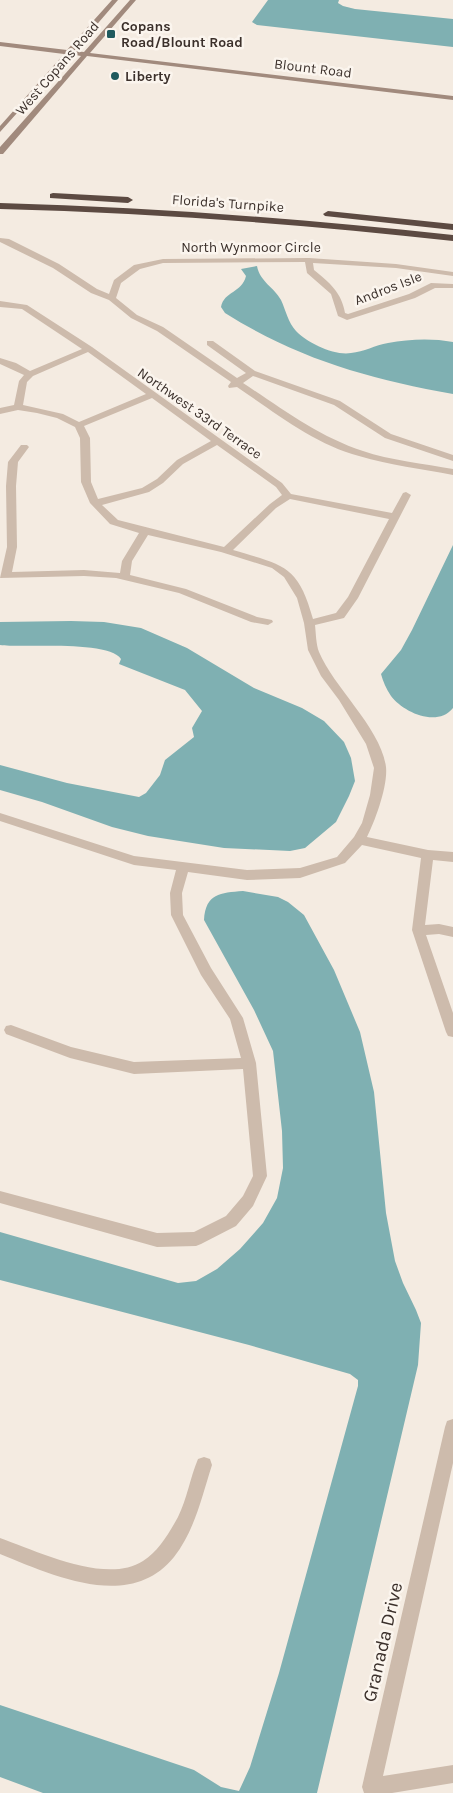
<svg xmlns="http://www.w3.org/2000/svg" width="453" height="1793" font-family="Karla,sans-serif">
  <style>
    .water { fill: #7fb0b2 }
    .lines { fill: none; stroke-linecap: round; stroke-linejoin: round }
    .street { fill: #cdbbac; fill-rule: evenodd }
    .secondary { fill: #a18a7d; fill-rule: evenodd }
    .highway { fill: #5c4a42; fill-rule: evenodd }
    .poi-dot { fill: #1f5a5e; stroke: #fbf5ee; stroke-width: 2 }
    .labels { text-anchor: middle; stroke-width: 5; stroke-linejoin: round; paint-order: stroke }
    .far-poi-label { font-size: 14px; font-weight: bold; fill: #3b302b; stroke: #fbf5ee; text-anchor: start }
    .far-street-label { font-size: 14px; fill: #3b302b; stroke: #fbf5ee }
    .near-street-label { font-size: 19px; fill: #3b302b; stroke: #fbf5ee }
  </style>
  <rect width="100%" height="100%" fill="#f4ebe1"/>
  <!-- water -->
  <g class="water">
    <path d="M268,0H339L338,3L343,6L355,9L453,19V47L257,25L252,22Z"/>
    <path d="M257,266C260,282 274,287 281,300C286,311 288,322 296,331C307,343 335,356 351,353C364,352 375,345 388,343C409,339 432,338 453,342V394C369,379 298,359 225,313L221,307C224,291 242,293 246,276L241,269Z"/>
    <path d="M453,545V708C437,728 403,712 391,696C386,689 383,681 381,674L401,650L412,630Z"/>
    <path d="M71,621L104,622L141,628L187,648L254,688L302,708L324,721L344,742L351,758L355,781L349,796L336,822L305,848L290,851L224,848L148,836L112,827L42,802L0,790V765L67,783L139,797L146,793L160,775L165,760L194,737L192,728L202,711L185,690L119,664L121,659C109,640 23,648 0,645V622Z"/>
    <path d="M243,891L278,897L288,902L304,915L334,970L360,1032L374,1092L386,1213L395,1261L403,1283L416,1310L421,1323L418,1365L317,1793H43L0,1777V1705L194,1770L221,1787L239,1791L250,1767L279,1673L358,1386V1380L350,1374L249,1345L0,1280V1232L178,1283L196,1281L217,1269L240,1249L263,1223L277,1198L283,1168L282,1131L273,1051L254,1010L204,920C206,893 220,893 243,891Z"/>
  </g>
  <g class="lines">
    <!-- street -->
    <g class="street">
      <path d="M0,238L9,239L59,264L97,289L109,294L114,280L134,265L163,259L309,258L396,264L453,272V276L396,268L313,263L314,270C329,282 342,293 345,313L348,314L409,294L431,283L453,284V288H435L415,298L347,320L338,316L331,294L307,273L305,262L163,263L140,269L121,283L116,298L137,315L163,327L237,378L246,373L207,345V341H213L255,371L340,401L391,434L453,455V461L385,438L334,405L253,376L243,383C281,408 319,437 363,451C389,460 425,464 453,469V475C422,469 390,465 359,456C316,445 274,412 237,387L229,388L228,386L231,382L157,331L131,318L109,300L91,293L53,268L0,242Z"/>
      <path d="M0,301L27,305L92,347L282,483L291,494L392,513L403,493L406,492L411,495L358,598L344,618L315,625C316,634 316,644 319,652C334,688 381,728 386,767C388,786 375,821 367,837L428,850L453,852V862L433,860L425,925L439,924L453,927V937L439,934L426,935L453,1013V1037L448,1036L446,1032L412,930L421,858L362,845L345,863L300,878L247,880L188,872L182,893L183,915L211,968L243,1018L256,1063L267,1176L253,1206L236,1226L201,1244L196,1246L157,1247L0,1203V1191L157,1233L194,1232L226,1216L243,1196L253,1176L243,1069L134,1074L70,1058L6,1034L4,1030L6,1026L11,1025L71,1047L134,1062L241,1058L230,1019L201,975L171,915L170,893L176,870L134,865L0,821V813L134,856L247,870L300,868L337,857L354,837L362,823L370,795L374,768L366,744L339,700L321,676L308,650L304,623L297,598L284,577L272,568L221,552L148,535L132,561L130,575L186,589L257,617L272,620L273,622L268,625L251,622L179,593L116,578L84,576L0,578L7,547L6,486L8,462L21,445H27L29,447L18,462L16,486L17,547L12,572L84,570L120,573L122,561L139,533L110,524L90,503L81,482L80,438L75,427L57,418L37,413L18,410L0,414V408L14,405L19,381L24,375L0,364V358L16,363L30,371L82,349L22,309L0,307ZM88,352L146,394L79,422L63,414L23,405L27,382L33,376ZM152,398L211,441L177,460L157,479L142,488L98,499L91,482L90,438L84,426ZM217,445L276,487L282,495L270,504L224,547L118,520L102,505L149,492L163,483L183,464ZM290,499L389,519L348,597L336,613L313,619C298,564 283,565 233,550L276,508Z"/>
      <path d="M453,1419V1463L383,1776L453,1765V1783L392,1793H364L362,1787L445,1427L447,1421Z"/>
      <path d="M204,1457L210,1459L212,1465C202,1496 195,1530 174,1557C130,1612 52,1575 0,1554V1538C37,1551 106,1585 143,1561C159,1551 169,1533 178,1517C187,1499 190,1478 198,1459Z"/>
    </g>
    <!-- secondary -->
    <path class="secondary" d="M112,0H118L74,51L84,52L130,0H136L90,53L453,96V100L87,56L3,154H0V147L81,56L70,54L0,132V126L64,54L0,46V42L67,50Z"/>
    <!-- highway -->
    <g class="highway">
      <path d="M53,193L128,197L133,200L128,203L50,198V194Z"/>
      <path d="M0,203C152,207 302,219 453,235V241C302,224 152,213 0,209Z"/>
      <path d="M328,211L453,224V230L325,216L323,214Z"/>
    </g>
  </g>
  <!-- markers -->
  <g class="poi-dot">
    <rect x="106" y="29" width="10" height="10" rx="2.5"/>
    <circle cx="115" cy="76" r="5"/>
  </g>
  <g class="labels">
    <!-- far-poi labels -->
    <g class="far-poi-label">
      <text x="121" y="31">Copans<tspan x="121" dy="16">Road/Blount Road</tspan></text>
      <text x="125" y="81">Liberty</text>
    </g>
    <!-- far-street labels -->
    <g class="far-street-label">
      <text transform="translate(57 68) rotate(-49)" y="5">West Copans Road</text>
      <text transform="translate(313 68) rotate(7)" y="5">Blount Road</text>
      <text transform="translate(228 203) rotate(4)" y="5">Florida's Turnpike</text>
      <text x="251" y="252">North Wynmoor Circle</text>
      <text transform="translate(388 288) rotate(-21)" y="5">Andros Isle</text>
      <text transform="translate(200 413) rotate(35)" y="5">Northwest 33rd Terrace</text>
    </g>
    <!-- near-street labels -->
    <g class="near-street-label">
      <text transform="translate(382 1642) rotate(-77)" y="7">Granada Drive</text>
    </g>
  </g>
</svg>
